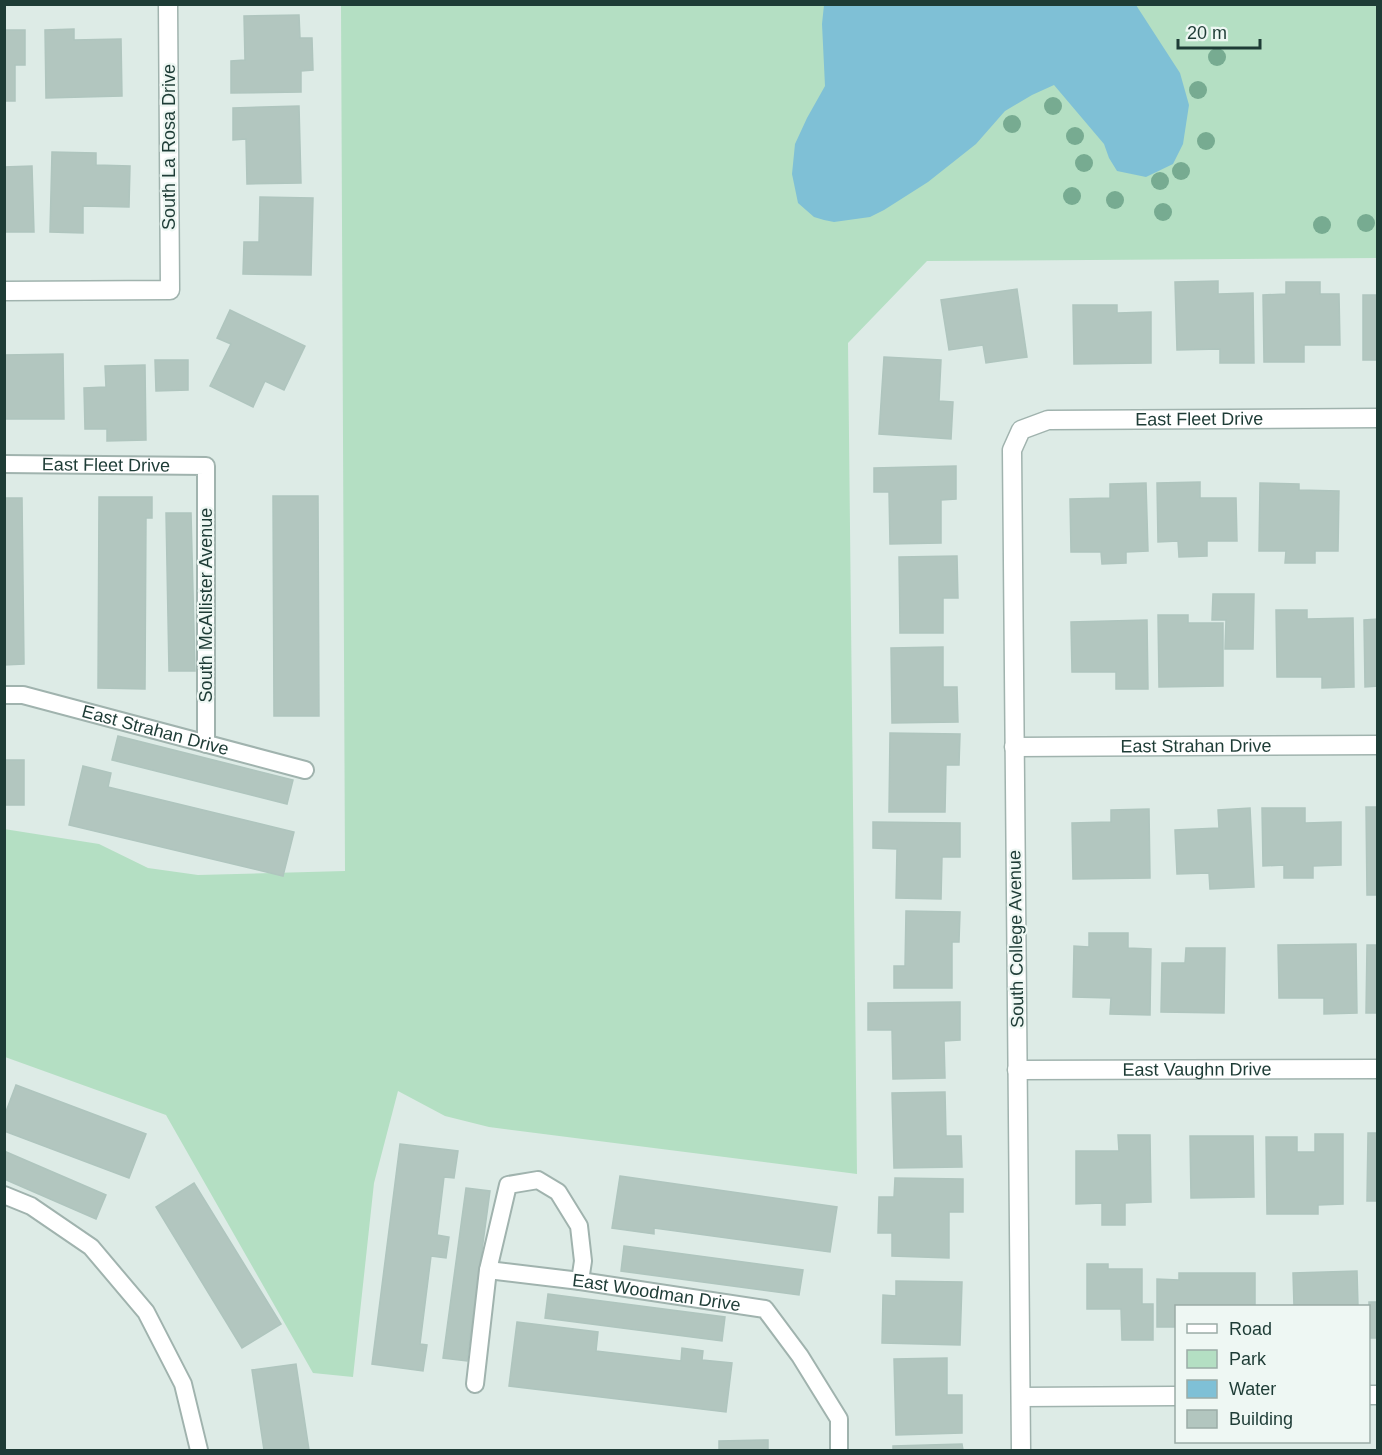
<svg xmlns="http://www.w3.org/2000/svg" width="1382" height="1455" font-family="Arial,sans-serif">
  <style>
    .green { fill: #b4dfc3 }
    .water { fill: #7fc0d6 }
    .building { fill: #b2c6bf; stroke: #afc5be; stroke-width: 1.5 }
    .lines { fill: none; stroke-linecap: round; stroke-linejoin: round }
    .service-casing { stroke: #a0b3ae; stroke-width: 20 }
    .minor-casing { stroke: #a0b3ae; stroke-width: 21 }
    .service { stroke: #fff; stroke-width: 16 }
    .minor { stroke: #fff; stroke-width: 18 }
    .tree { fill: #77ab91 }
    .labels { text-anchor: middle; stroke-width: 4.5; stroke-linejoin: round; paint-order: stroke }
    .street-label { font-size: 18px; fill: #1e3c36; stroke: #eef7f3 }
  </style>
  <rect width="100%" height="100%" fill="#ddebe6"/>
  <!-- green -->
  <path class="green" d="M341,5H1377V258L927,261L848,343L857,1174L489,1127L445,1116L398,1091L374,1183L353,1377L313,1373L166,1115L5,1057L4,829L99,844L148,868L198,875L345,871Z"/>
  <!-- water -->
  <path class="water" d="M824,5H1136L1180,73L1189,105L1183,144L1173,164L1146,177L1117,171L1109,158L1104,144L1054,85L1032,95L1005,111L976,144L928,182L884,210L870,217L834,222L824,220L814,217L798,203L792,174L795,144L807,118L825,86L822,24Z"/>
  <!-- building -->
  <g class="building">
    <path d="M299,15L300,38H312L313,70L301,71V92L231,93V61L245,60L244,16Z"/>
    <path d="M74,29V40L121,39L122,96L46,98L45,30Z"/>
    <path d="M4,30H25V65H15V101H4Z"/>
    <path d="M299,106L301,183L247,184L246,139L233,140V108Z"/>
    <path d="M52,152L96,153V165L130,166L129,207L83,206V233L50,232Z"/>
    <path d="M32,166L34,232H4V167Z"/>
    <path d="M260,197L313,198L311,275L243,274L244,242H259Z"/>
    <path d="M1218,281V294L1253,293L1254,363H1220V349L1177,350L1175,282Z"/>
    <path d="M1286,282H1320V294H1339L1340,345H1304V362H1264L1263,295L1286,294Z"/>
    <path d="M1017,289L1027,357L986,363L983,345L949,350L941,300Z"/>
    <rect x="1363" y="295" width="15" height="65"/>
    <path d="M1073,305H1117V313L1151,312V363L1074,364Z"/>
    <path d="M230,310L305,346L284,390L265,381L253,407L210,386L231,344L217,338Z"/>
    <path d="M63,354L64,419H4V355Z"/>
    <path d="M884,357L941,360L939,401L953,402L951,439L879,434Z"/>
    <path d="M155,360H188V390L156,391Z"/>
    <path d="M145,365L146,440L107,441V429H85L84,388L106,387L105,366Z"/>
    <path d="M956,466V499L941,500V543L890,544L889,492H874V468Z"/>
    <path d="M1200,482V498H1236L1237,541H1207V556L1179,557L1178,541L1158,542L1157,483Z"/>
    <path d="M1146,483L1148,551L1126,552V563L1102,564L1101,552H1071L1070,499L1110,498V484Z"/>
    <path d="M1260,483L1299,484V490L1339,491L1338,551H1315V563H1285L1286,551H1259Z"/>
    <path d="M273,496H318L319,716H274Z"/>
    <path d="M99,497H152V518H146L145,689L98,688Z"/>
    <path d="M4,498H22L24,664L4,665Z"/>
    <path d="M166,513H191L195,671H169Z"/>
    <path d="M957,556L958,598H943V633H900L899,557Z"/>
    <path d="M1213,594H1254L1253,649H1225L1226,620H1212Z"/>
    <path d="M1276,610H1307V619L1353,618L1354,687L1322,688V677H1277Z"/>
    <path d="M1158,615H1188V623H1223V686L1159,687Z"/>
    <path d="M1378,619V686L1365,687L1364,620Z"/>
    <path d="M1147,620L1148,689H1116V672H1072L1071,622Z"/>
    <path d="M943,647V687H957L958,722L892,723L891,648Z"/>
    <path d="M890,733L960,734L959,765H946L945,812H889Z"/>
    <path d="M118,736L293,780L287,804L112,760Z"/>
    <rect x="4" y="760" width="20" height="45"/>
    <path d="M83,766L111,773L108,787L294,832L283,876L69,825Z"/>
    <path d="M1366,807H1378V895H1367Z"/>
    <path d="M1250,808L1254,887L1210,889L1209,873L1177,874L1175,830L1219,828L1218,810Z"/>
    <path d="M1262,808H1305V823L1341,822V865L1313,866V878H1284V865L1263,866Z"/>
    <path d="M1149,809L1150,878L1073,879L1072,823L1111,822V810Z"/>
    <path d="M873,822L960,823V857H942L941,899L896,898L897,849L873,848Z"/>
    <path d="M906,911L960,912L959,942H952V988H894V966H905Z"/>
    <path d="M1089,933H1128V948L1151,949L1150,1015L1110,1014L1111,998L1073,997L1074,946L1089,947Z"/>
    <path d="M1356,944L1357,1013L1324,1014V998H1279L1278,945Z"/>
    <path d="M1367,945H1378V1013H1366Z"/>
    <path d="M1186,948H1225L1224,1013L1161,1012L1162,963H1185Z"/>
    <path d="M960,1002V1040L944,1041L945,1078L893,1079L892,1030H868V1003Z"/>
    <path d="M16,1085L146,1134L129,1178L4,1131V1117Z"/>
    <path d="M945,1092L946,1136H961L962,1167L894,1168L892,1093Z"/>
    <path d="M1368,1133H1378V1201H1367Z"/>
    <path d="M1315,1134H1343V1204L1318,1205V1214H1267L1266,1137H1297V1152H1315Z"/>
    <path d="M1118,1135H1150L1151,1202L1125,1203V1225H1102V1203L1076,1204V1151H1119Z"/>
    <path d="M1190,1136H1253L1254,1197L1191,1198Z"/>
    <path d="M400,1144L458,1151L454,1178L444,1177L437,1235L449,1237L446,1258L431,1256L420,1344L427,1345L423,1371L372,1364Z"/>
    <path d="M4,1151L106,1195L96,1219L4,1179Z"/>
    <path d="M620,1176L837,1207L830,1252L654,1228V1234L612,1228Z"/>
    <path d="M895,1178L963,1179V1212H949V1258L892,1256V1233H878L879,1197H894Z"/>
    <path d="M194,1183L281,1324L242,1348L156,1207Z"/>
    <path d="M466,1188L490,1191L467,1361L443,1358Z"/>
    <path d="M624,1246L803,1270L799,1295L621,1271Z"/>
    <path d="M1087,1264H1108V1269H1142V1304H1153V1340H1122L1121,1309H1087Z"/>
    <path d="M1357,1271L1358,1306H1294L1293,1273Z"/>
    <path d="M1179,1273H1255V1306H1176V1327H1157V1279L1179,1280Z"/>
    <path d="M896,1281L962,1282L960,1345L882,1343L883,1295L896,1296Z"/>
    <path d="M548,1294L725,1317L722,1341L545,1318Z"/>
    <rect x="1369" y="1302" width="9" height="36"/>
    <path d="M517,1322L598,1332L596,1351L681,1361L682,1348L703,1351L702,1360L732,1363L726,1412L509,1386Z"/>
    <path d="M947,1358V1395H962V1433L896,1435L894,1359Z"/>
    <path d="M296,1364L309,1450H264L252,1370Z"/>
    <path d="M768,1440V1450H719V1441Z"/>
    <path d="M962,1444L963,1450H893V1446Z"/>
  </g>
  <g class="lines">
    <!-- service casing -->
    <g class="service-casing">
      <g id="service">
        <path id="s1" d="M4,464L206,466V744"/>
        <path id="s2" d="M4,695H23L305,770"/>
        <path d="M4,1195L31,1206L91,1247L146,1312L183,1384L199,1450"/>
        <path id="s3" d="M488,1270L580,1281L765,1309L800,1356L839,1419V1450"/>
        <path d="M475,1384L488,1270L508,1185L538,1180L558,1192L579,1226L583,1261L580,1281"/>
      </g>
    </g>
    <!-- minor casing -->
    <g class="minor-casing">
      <g id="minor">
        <path d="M4,291L170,290L168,4"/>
        <path id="s4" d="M1014,747L1378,745"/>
        <path id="s5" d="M1017,1070L1378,1069"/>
        <path d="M1368,1395H1378"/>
        <path d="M1021,1397L1176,1396"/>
        <path id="s6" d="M1021,1450L1012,450L1021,430L1048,420L1378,418"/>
      </g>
    </g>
    <!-- service -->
    <use href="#service" class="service"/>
    <!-- minor -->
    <use href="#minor" class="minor"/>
  </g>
  <!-- trees -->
  <g class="tree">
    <circle cx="1217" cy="57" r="9"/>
    <circle cx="1198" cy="90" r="9"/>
    <circle cx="1053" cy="106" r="9"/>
    <circle cx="1012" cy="124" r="9"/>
    <circle cx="1075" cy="136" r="9"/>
    <circle cx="1206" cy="141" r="9"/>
    <circle cx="1084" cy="163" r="9"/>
    <circle cx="1181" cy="171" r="9"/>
    <circle cx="1160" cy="181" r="9"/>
    <circle cx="1072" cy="196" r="9"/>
    <circle cx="1115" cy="200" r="9"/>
    <circle cx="1163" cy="212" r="9"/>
    <circle cx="1366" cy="223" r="9"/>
    <circle cx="1322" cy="225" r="9"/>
  </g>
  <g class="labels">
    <!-- street labels -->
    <g class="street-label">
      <text transform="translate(169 147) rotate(-90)" y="6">South La Rosa Drive</text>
      <text dy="6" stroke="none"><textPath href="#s6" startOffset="1202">East Fleet Drive</textPath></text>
      <text dy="6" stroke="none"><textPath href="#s1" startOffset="102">East Fleet Drive</textPath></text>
      <text transform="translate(206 605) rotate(-90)" y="6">South McAllister Avenue</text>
      <text dy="6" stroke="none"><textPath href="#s2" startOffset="156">East Strahan Drive</textPath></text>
      <text dy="6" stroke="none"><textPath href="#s4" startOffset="182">East Strahan Drive</textPath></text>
      <text transform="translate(1016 939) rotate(-91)" y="6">South College Avenue</text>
      <text dy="6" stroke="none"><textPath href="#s5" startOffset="180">East Vaughn Drive</textPath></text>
      <text dy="6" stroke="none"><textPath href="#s3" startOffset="170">East Woodman Drive</textPath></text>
    </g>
  </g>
  <!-- border -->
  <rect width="1382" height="1455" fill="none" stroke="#1e3c36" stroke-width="12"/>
  <!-- legend -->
  <rect x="1175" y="1305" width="195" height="138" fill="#eef7f3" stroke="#9baca7" stroke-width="1.5"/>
  <rect x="1187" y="1324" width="30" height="9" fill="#ffffff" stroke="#9baca7" stroke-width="1.5"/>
  <text x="1229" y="1335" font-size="18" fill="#1e3c36">Road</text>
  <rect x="1187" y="1350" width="30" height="18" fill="#b4dfc3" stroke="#9baca7" stroke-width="1.5"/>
  <text x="1229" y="1365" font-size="18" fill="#1e3c36">Park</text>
  <rect x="1187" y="1380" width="30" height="18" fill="#7fc0d6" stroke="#9baca7" stroke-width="1.5"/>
  <text x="1229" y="1395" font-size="18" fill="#1e3c36">Water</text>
  <rect x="1187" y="1410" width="30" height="18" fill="#b2c6bf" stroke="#9baca7" stroke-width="1.5"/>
  <text x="1229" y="1425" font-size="18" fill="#1e3c36">Building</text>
  <!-- scale -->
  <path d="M1178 39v9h82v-9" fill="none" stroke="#1e3c36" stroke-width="3"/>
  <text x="1187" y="39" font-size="18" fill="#1e3c36" stroke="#eef7f3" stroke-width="4.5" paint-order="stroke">20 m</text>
</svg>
